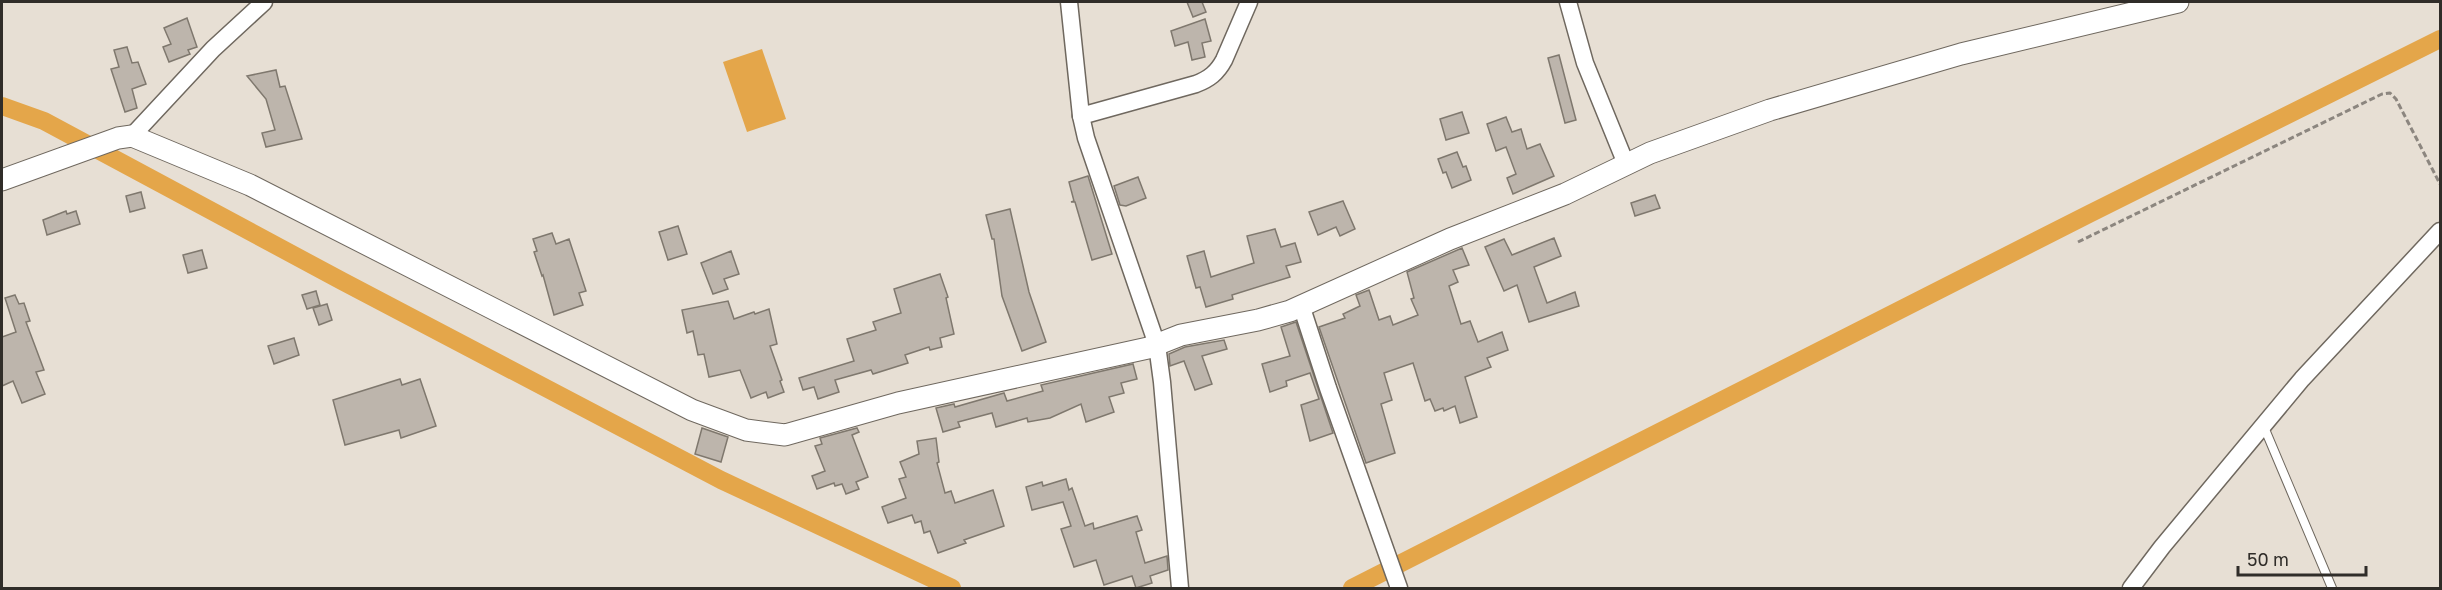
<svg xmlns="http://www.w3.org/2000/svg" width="2442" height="590" font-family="'Golos Text',sans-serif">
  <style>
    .water { fill: #e4a64a }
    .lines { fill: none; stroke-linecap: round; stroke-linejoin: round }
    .canal { stroke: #e4a64a; stroke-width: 18 }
    .building { fill: #bdb5ac; stroke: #7f786e; stroke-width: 1.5 }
    .service-casing { stroke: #6f685f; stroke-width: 10 }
    .minor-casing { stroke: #6f685f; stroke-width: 19 }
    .tertiary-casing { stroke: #6f685f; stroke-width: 23 }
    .path { stroke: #8c867f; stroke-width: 3; stroke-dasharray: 6 3; stroke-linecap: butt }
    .service { stroke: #fff; stroke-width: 8 }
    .minor { stroke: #fff; stroke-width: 16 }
    .tertiary { stroke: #fff; stroke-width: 21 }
  </style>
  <rect width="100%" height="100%" fill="#e7dfd4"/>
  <!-- water -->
  <path class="water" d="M762,49L786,119L747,132L723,62Z"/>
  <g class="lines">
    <!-- canal -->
    <g class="canal">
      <path d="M2,106L44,121L342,281L721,480L952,588"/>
      <path d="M1352,588L2089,214L2440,39"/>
    </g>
  </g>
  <!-- building -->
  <g class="building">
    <path d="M1187,2H1202L1206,12L1193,17Z"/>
    <path d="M187,18L197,47L188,50L190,54L169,62L163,47L171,44L164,28Z"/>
    <path d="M1205,19L1211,41L1202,43L1205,57L1192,60L1188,42L1175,46L1171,31Z"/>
    <path d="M127,47L132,63L138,62L146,84L132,89L137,108L125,112L111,69L119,67L114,50Z"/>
    <path d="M1559,55L1576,120L1565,123L1548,58Z"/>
    <path d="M276,70L280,87L285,86L302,139L266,147L262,133L275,130L266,99L247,76Z"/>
    <path d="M1462,112L1469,133L1446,140L1440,119Z"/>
    <path d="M1506,117L1512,132L1521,129L1527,149L1540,144L1554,176L1513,194L1507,178L1516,174L1506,147L1496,151L1487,124Z"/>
    <path d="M1457,152L1463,167L1466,166L1471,180L1452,188L1446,172L1443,173L1438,159Z"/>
    <path d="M1088,176L1112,254L1092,260L1075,202H1071L1074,201L1069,182Z"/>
    <path d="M1138,177L1146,198L1126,206L1120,205L1114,186Z"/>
    <path d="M141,192L145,208L130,212L126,196Z"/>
    <path d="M1655,195L1660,208L1635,216L1631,203Z"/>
    <path d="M1343,201L1355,229L1340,236L1336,227L1318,235L1309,212Z"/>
    <path d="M1010,209L1029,292L1046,342L1022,351L1002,296L994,239H992L986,215Z"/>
    <path d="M66,211L67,214L76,211L80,224L47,235L43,220Z"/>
    <path d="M678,226L687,254L668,260L659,232Z"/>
    <path d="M1275,229L1281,247L1295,243L1301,262L1286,266L1290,277L1232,295L1233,299L1206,307L1200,287L1196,288L1187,256L1204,251L1211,277L1254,263L1247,236Z"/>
    <path d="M552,233L556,244L569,239L586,291L579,293L583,305L554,315L543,275L542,276L534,252L537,251L533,239Z"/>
    <path d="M1554,238L1561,256L1534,267L1547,303L1575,292L1579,306L1529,322L1517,285L1504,291L1485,247L1504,239L1512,255Z"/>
    <path d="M1462,248L1469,265L1453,270L1458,282L1449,286L1461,324L1470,321L1478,342L1502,332L1508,350L1487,358L1491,367L1465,377L1477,417L1460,423L1455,406L1444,411L1443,408L1435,411L1430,399L1425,401L1413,363L1384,373L1392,400L1381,404L1395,453L1366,463L1319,327L1345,318L1343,314L1360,306L1356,295L1369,290L1379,320L1390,316L1393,325L1418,315L1411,299L1414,298L1407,272Z"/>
    <path d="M202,250L207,268L188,273L183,255Z"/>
    <path d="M731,251L739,274L724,279L728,289L713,294L701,263Z"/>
    <path d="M940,274L948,297L946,298L954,334L940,338L942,347L930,350L929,347L905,355L908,363L873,374L871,370L835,380L839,392L818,399L814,387L803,390L799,378L854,361L847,339L876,330L873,322L901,313L894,289Z"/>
    <path d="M316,291L320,305L307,309L302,295Z"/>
    <path d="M15,295L19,304L24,303L30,321L26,322L44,370L36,372L45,394L22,403L13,381L2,386V337L16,332L5,298Z"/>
    <path d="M728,301L734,319L754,312L755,314L769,309L777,344L770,346L782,380L780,381L784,392L768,398L766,392L751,398L740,370L709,377L704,354L698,355L693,331L687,333L682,310Z"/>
    <path d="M327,304L332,320L319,325L313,308Z"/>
    <path d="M1296,322L1333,433L1310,441L1301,405L1319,399L1310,373L1286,381L1287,386L1270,392L1262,364L1290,356L1281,327Z"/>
    <path d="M294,338L299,355L274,364L268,346Z"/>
    <path d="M1224,340L1227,349L1202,356L1212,384L1195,390L1184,361L1170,366L1169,354L1185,347Z"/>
    <path d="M1133,364L1137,379L1121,383L1124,393L1109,397L1114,412L1086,422L1081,404L1050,418L1028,422L1027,418L996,427L992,413L958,422L960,427L943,432L936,408L954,404L955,407L1004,393L1007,401L1043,391L1041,385Z"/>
    <path d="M400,379L402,385L420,379L436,426L401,438L399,430L345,445L333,400Z"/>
    <path d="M702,428L728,437L721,462L695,454Z"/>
    <path d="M857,428L859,432L852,435L868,477L856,482L859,489L846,494L842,484L835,486L834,483L817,489L812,476L825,471L815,446L822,444L820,438Z"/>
    <path d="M936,438L939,462L937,463L945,493L951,491L955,503L993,490L1004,526L964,540L966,543L938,553L930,531L924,533L921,521L915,523L912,515L888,523L882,507L906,498L899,479L906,477L900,462L919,454L917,441Z"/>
    <path d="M1066,479L1069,490L1072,488L1085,526L1093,523L1094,529L1137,516L1142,530L1136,532L1145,563L1167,556L1168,570L1150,576L1152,583L1136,588L1132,576L1104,585L1096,560L1074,567L1061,529L1071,526L1063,502L1032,510L1026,487L1042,482L1043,486Z"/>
  </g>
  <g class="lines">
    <!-- service casing -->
    <g class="service-casing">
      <path id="service" d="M2264,427L2332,588"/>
    </g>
    <!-- minor casing -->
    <g class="minor-casing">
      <g id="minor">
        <path d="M1069,2L1081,116L1086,138L1157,345L1162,382L1180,588"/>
        <path d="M1568,2L1585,63L1626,164"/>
        <path d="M1081,116L1196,84C1209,79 1217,73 1224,60L1249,2"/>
        <path d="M132,136L213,49L264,2"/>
        <path d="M1301,305L1328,388L1399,588"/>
        <path d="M2131,588L2162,547L2302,379L2440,231"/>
      </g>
    </g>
    <!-- tertiary casing -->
    <g class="tertiary-casing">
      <path id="tertiary" d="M2,180L118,138L132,136L250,185L692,410L746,430L785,435L898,403L1148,348L1181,335L1258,320L1290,311L1450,239L1565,194L1650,153L1770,110L1961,54L2178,2"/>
    </g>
    <!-- path -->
    <path class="path" d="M2078,242L2382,94L2390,93L2396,99L2440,184"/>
    <!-- service -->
    <use href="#service" class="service"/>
    <!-- minor -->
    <use href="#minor" class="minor"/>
    <!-- tertiary -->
    <use href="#tertiary" class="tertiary"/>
  </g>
  <!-- border -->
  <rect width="2442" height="590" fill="none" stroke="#302d29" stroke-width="6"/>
  <!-- scale -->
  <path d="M2238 566v9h128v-9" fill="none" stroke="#302d29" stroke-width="3"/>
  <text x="2247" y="566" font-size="18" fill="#302d29" stroke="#e7dfd4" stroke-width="4.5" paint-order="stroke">50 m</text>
</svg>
